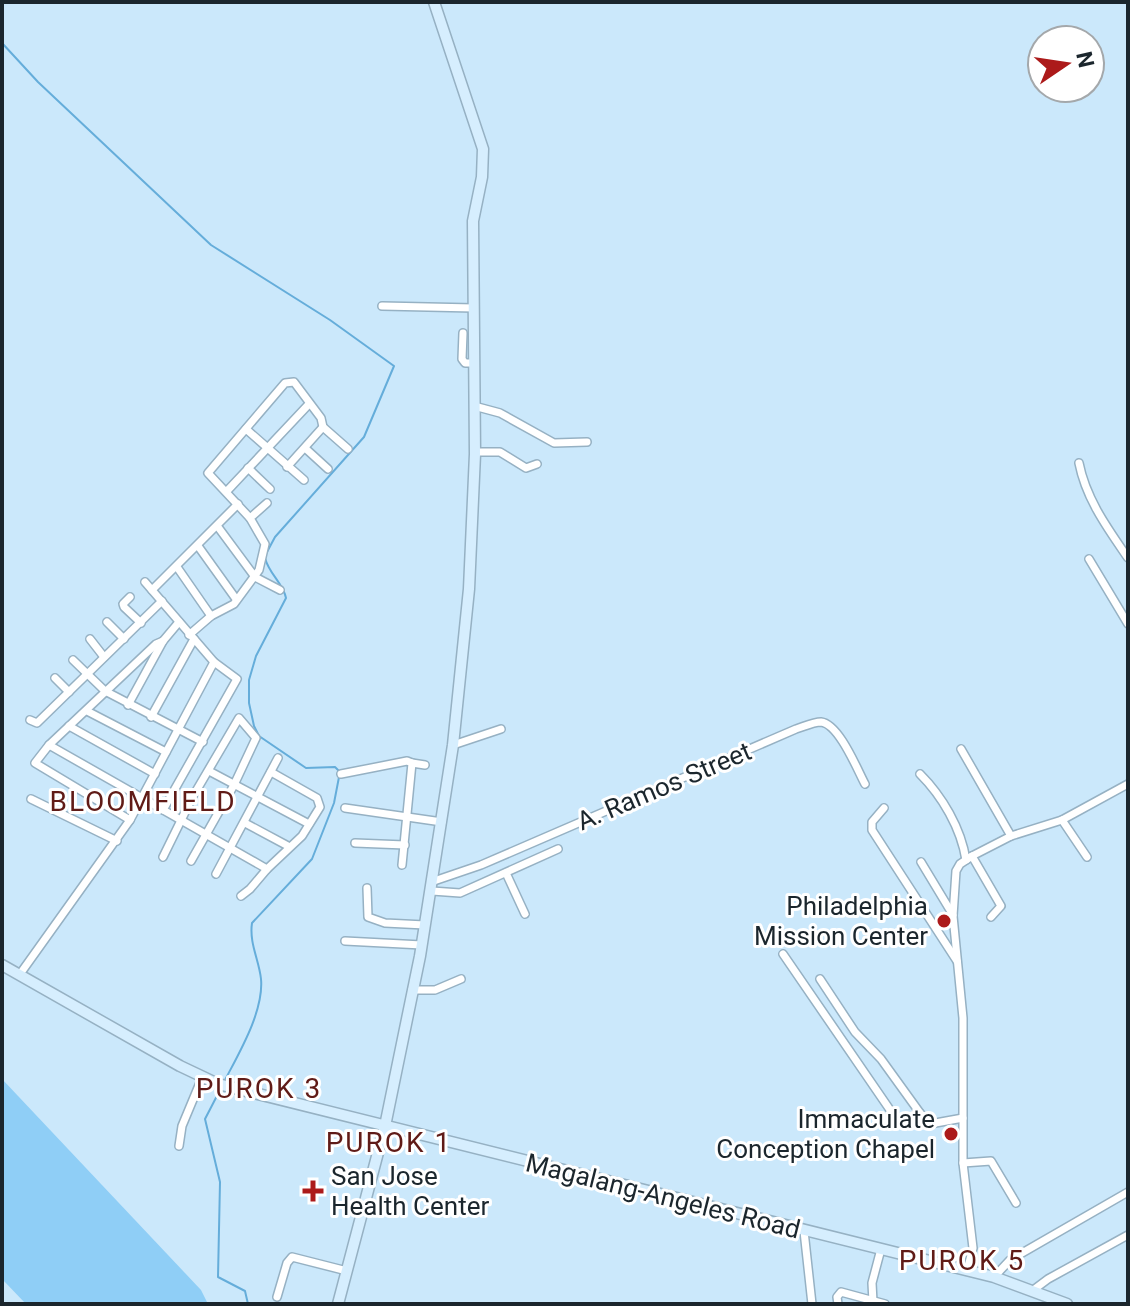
<svg xmlns="http://www.w3.org/2000/svg" width="1130" height="1306" font-family="Roboto,sans-serif">
  <style>
    .green { fill: #8fcef6 }
    .lines { fill: none; stroke-linecap: round; stroke-linejoin: round }
    .stream { stroke: #65adda; stroke-width: 2 }
    .street-casing { stroke: #96b1c3; stroke-width: 10 }
    .secondary-casing { stroke: #96b1c3; stroke-width: 13 }
    .street { stroke: #fff; stroke-width: 7 }
    .secondary { stroke: #d6eefe; stroke-width: 10 }
    .poi-dot { fill: #ac1a1a; stroke: #fff; stroke-width: 3 }
    .labels { text-anchor: middle; stroke-width: 6; stroke-linejoin: round; paint-order: stroke }
    .street-label { font-size: 26px; fill: #1b262d; stroke: #fff }
    .poi-label { font-size: 26px; fill: #1b262d; stroke: #fff; text-anchor: end }
    .neighbourhood-label { font-size: 28px; letter-spacing: 2px; fill: #601b17; stroke: #fff }
  </style>
  <rect width="100%" height="100%" fill="#cbe8fb"/>
  <!-- green -->
  <path class="green" d="M2,1079L201,1290L208,1304H26L2,1279Z"/>
  <g class="lines">
    <!-- stream -->
    <g class="stream">
      <path d="M2,10V22"/>
      <path d="M2,43L38,82L211,245L330,320L394,366L364,437L275,537L267,552"/>
      <path d="M265,558C269,574 283,583 286,598L256,656L249,680V703L254,726L259,736L306,768L335,767L338,770"/>
      <path d="M225,1080C239,1053 264,1011 261,979C259,960 249,943 252,923L312,859L334,803L339,777"/>
      <path d="M220,1090L205,1119L220,1182L218,1277L245,1291L248,1304"/>
      <path d="M912,1303V1304"/>
    </g>
    <!-- street casing -->
    <g class="street-casing">
      <g id="street">
        <path d="M382,306L474,308"/>
        <path d="M463,333L462,359L465,363H475"/>
        <path d="M474,406L500,413L554,443L587,442"/>
        <path d="M246,429L304,480"/>
        <path d="M305,448L328,469"/>
        <path d="M475,452H500L526,468L537,464"/>
        <path d="M1079,463C1086,499 1108,529 1128,558"/>
        <path d="M287,467L323,427"/>
        <path d="M248,468L270,489"/>
        <path d="M227,491L309,404"/>
        <path d="M250,518L267,503"/>
        <path d="M218,527L255,577L280,590"/>
        <path d="M198,546L236,599"/>
        <path d="M1089,559L1128,624"/>
        <path d="M177,567L211,616"/>
        <path d="M145,582L214,662L237,679L163,810"/>
        <path d="M152,590L238,504"/>
        <path d="M130,597L123,604L124,607L141,623"/>
        <path d="M107,622L124,639"/>
        <path d="M189,635L211,616L234,604L259,570L265,544L250,518L208,473L285,383L294,382L321,418L323,427L348,449"/>
        <path d="M90,639L104,657"/>
        <path d="M73,660L105,691L203,742"/>
        <path d="M55,678L69,692"/>
        <path d="M128,705L163,641L179,622"/>
        <path d="M87,711L166,752"/>
        <path d="M151,717L194,639"/>
        <path d="M30,720L37,723L162,601"/>
        <path d="M69,726L155,774"/>
        <path d="M49,745L267,869"/>
        <path d="M453,745L501,729"/>
        <path d="M961,749L1011,836"/>
        <path d="M412,763L425,765"/>
        <path d="M209,771L309,824"/>
        <path d="M341,774L407,761L412,763L402,865"/>
        <path d="M920,774C942,796 961,828 966,860"/>
        <path d="M31,799L117,841"/>
        <path d="M345,808L442,822"/>
        <path d="M884,808L872,822V830L957,961"/>
        <path d="M130,820L35,763L49,745L156,644L163,641"/>
        <path d="M1062,820L1087,857"/>
        <path d="M245,823L288,846"/>
        <path d="M355,843L405,845"/>
        <path d="M972,856L1001,906L991,917"/>
        <path d="M163,857L192,798L239,718L256,738L234,785L191,861"/>
        <path d="M921,862L953,915"/>
        <path d="M506,873L525,914"/>
        <path d="M216,874L278,758"/>
        <path d="M434,881L481,865L796,729C803,727 813,722 821,722C839,724 857,769 865,784"/>
        <path d="M367,888L368,917L385,923L425,925"/>
        <path d="M432,891L460,893L558,849"/>
        <path d="M241,896L250,889L267,869L302,836L320,807L317,798L271,772"/>
        <path d="M345,941L422,945"/>
        <path d="M783,954L899,1123L920,1113L930,1124L963,1118"/>
        <path d="M20,974L130,820L214,662"/>
        <path d="M820,979L855,1032L881,1059L920,1113"/>
        <path d="M412,990H435L461,979"/>
        <path d="M179,1146L182,1126L202,1078"/>
        <path d="M963,1163L991,1161L1016,1203"/>
        <path d="M804,1231L812,1304"/>
        <path d="M967,1270L973,1248L963,1163V1018L953,916L956,871L960,864L972,856L1011,836L1062,820L1128,784"/>
        <path d="M994,1277L1010,1260L1128,1192"/>
        <path d="M1032,1291L1048,1279L1128,1235"/>
        <path d="M277,1297L287,1263L292,1257L347,1271"/>
        <path d="M873,1302L872,1283L881,1249"/>
        <path d="M838,1304L837,1297L841,1292L885,1304"/>
      </g>
    </g>
    <!-- secondary casing -->
    <g class="secondary-casing">
      <g id="secondary">
        <path d="M2,965L180,1066L218,1084L994,1277L1067,1304"/>
        <path d="M338,1304L385,1126L420,956L453,745L469,589L475,454L473,221L482,177L483,149L434,2"/>
      </g>
    </g>
    <!-- street -->
    <use href="#street" class="street"/>
    <!-- secondary -->
    <use href="#secondary" class="secondary"/>
  </g>
  <!-- markers -->
  <g class="poi-dot">
    <circle cx="944" cy="921" r="8"/>
    <circle cx="951" cy="1134" r="8"/>
    <path d="M309 1179h8v8h8v8h-8v8h-8v-8h-8v-8h8z"/>
  </g>
  <g class="labels">
    <!-- street labels -->
    <g class="street-label">
      <text transform="translate(664 786) rotate(-23)" y="9">A. Ramos Street</text>
      <text transform="translate(663 1196) rotate(14)" y="9">Magalang-Angeles Road</text>
    </g>
    <!-- poi labels -->
    <g class="poi-label">
      <text x="928" y="915">Philadelphia<tspan x="928" dy="30">Mission Center</tspan></text>
      <text x="935" y="1128">Immaculate<tspan x="935" dy="30">Conception Chapel</tspan></text>
      <text x="331" y="1185" text-anchor="start">San Jose<tspan x="331" dy="30">Health Center</tspan></text>
    </g>
    <!-- neighbourhood labels -->
    <g class="neighbourhood-label">
      <text x="143" y="811">BLOOMFIELD</text>
      <text x="259" y="1098">PUROK 3</text>
      <text x="389" y="1152">PUROK 1</text>
      <text x="962" y="1270">PUROK 5</text>
    </g>
  </g>
  <!-- border -->
  <rect width="1130" height="1306" fill="none" stroke="#1b262d" stroke-width="8"/>
  <!-- north arrow -->
  <g transform="translate(1066 64) rotate(77)"><circle r="38" fill="#ffffff" stroke="#a4a8ab" stroke-width="2"/>
  <path d="M0-6L14 30L0 20L-14 30Z" fill="#ac1a1a"/>
  <text y="-12" font-size="22" font-weight="bold" text-anchor="middle" fill="#1b262d">N</text>
  </g>
</svg>
